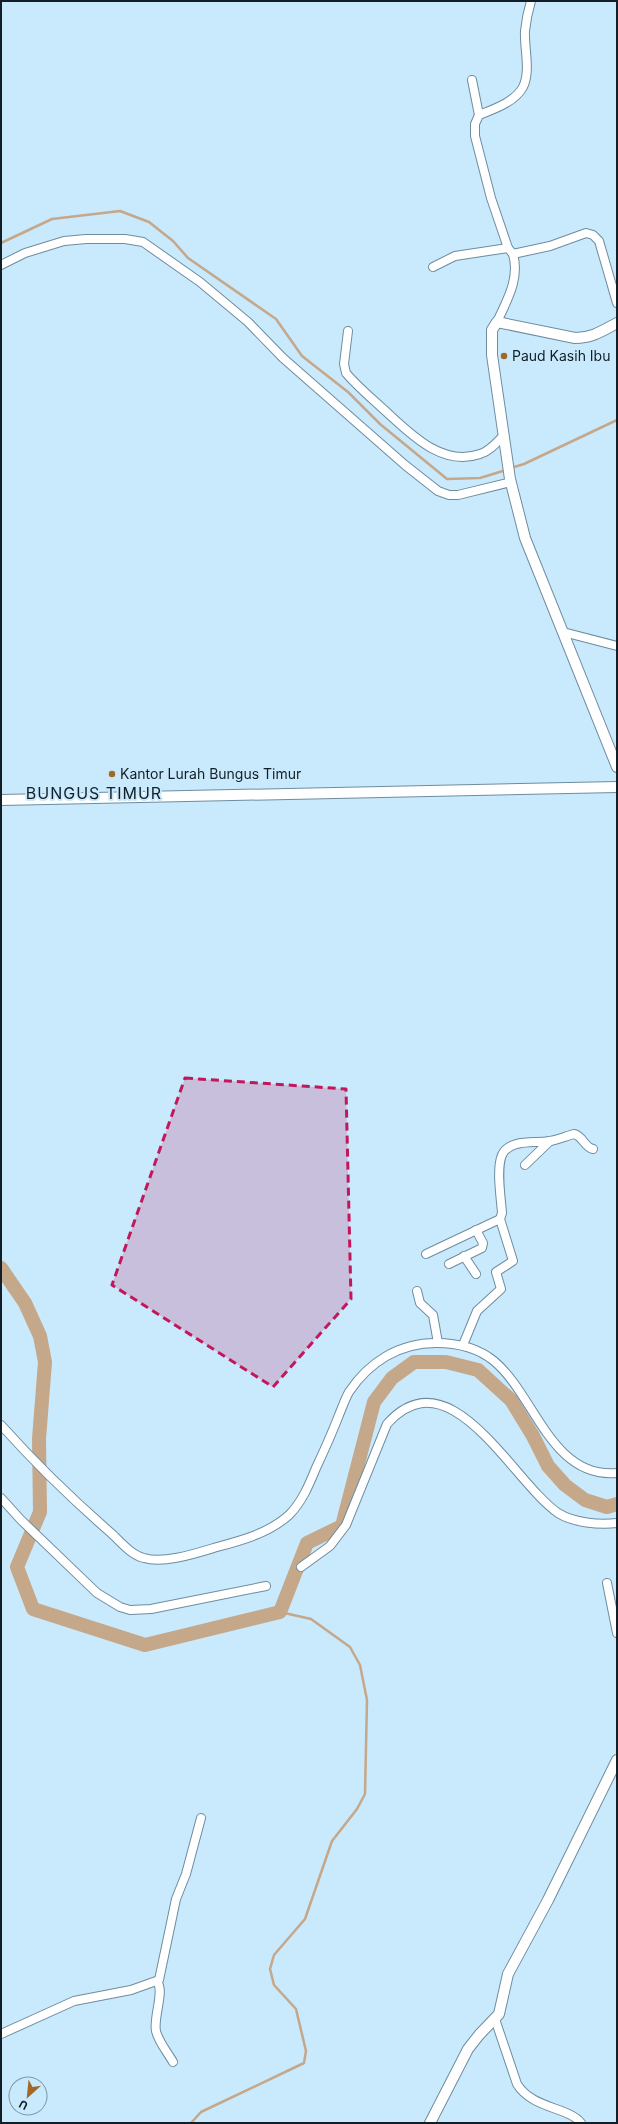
<svg xmlns="http://www.w3.org/2000/svg" width="618" height="2124" font-family="Inter,sans-serif">
  <style>
    .lines { fill: none; stroke-linecap: round; stroke-linejoin: round }
    .stream { stroke: #c5a789; stroke-width: 2.5 }
    .river { stroke: #c5a789; stroke-width: 14 }
    .minor-casing { stroke: #6f8c9f; stroke-width: 10 }
    .tertiary-casing { stroke: #6f8c9f; stroke-width: 12 }
    .minor { stroke: #fff; stroke-width: 8 }
    .tertiary { stroke: #fff; stroke-width: 10 }
    .marked { fill: #c2185b; fill-opacity: 0.2; stroke: #c2185b; stroke-width: 3; stroke-dasharray: 8 5; stroke-linejoin: round }
    .poi-dot { fill: #a16925; stroke: #c9e9fd; stroke-width: 1.5 }
    .labels { text-anchor: middle; stroke-width: 4; stroke-linejoin: round; paint-order: stroke }
    .poi-label { font-size: 14px; fill: #131f26; stroke: #c9e9fd; text-anchor: start }
    .quarter-label { font-size: 16px; letter-spacing: 1px; fill: #131f26; stroke: #c9e9fd }
  </style>
  <rect width="100%" height="100%" fill="#c9e9fd"/>
  <g class="lines">
    <!-- stream -->
    <g class="stream">
      <path d="M1,243L52,219L120,211L149,222L173,241L188,258L276,319L302,356L348,392L380,424L447,479L480,478L506,470"/>
      <path d="M511,468L524,464L617,420"/>
      <path d="M191,2123L201,2112L304,2063L306,2051L296,2009L274,1985L270,1969L274,1955L305,1919L332,1841L357,1809L365,1794L367,1700L360,1665L350,1647L311,1619L280,1612"/>
    </g>
    <!-- river -->
    <path class="river" d="M1,1268L25,1303L40,1336L45,1362L39,1439L40,1512L17,1567L33,1609L145,1645L280,1612L307,1543L342,1526L374,1402L392,1378L414,1362H446L478,1370L511,1400L533,1436L548,1466L565,1485L585,1500L607,1507L617,1504"/>
    <!-- minor casing -->
    <g class="minor-casing">
      <g id="minor">
        <path d="M472,80L479,115"/>
        <path d="M508,248L491,198L475,136V124L479,115C494,109 515,102 523,87C531,71 524,48 525,31C526,21 528,11 531,1"/>
        <path d="M1,265L25,253L64,241L86,239H125L143,242L200,282L248,322L283,358L405,465L438,491L449,495H458L511,482"/>
        <path d="M433,267L455,256L508,248L513,254L550,246L586,233L593,235L599,241L617,303"/>
        <path d="M497,322C507,300 520,279 513,254"/>
        <path d="M348,331L344,364L346,373C356,385 369,396 381,407C407,430 440,468 480,454C490,451 497,442 504,435"/>
        <path d="M563,632L617,646"/>
        <path d="M525,1165L550,1141"/>
        <path d="M426,1254L500,1219L502,1213C501,1198 496,1169 502,1155C510,1138 536,1144 550,1141C558,1140 566,1136 574,1134C583,1136 584,1147 593,1149"/>
        <path d="M464,1256L476,1274"/>
        <path d="M449,1264L482,1248L483,1243L476,1230"/>
        <path d="M417,1291L420,1303L433,1315L438,1343"/>
        <path d="M463,1345L477,1311L501,1289L496,1272L513,1261L500,1219"/>
        <path d="M1,1425C35,1463 72,1499 111,1533C121,1542 131,1555 144,1558C164,1564 197,1553 217,1547C243,1540 269,1533 289,1515C302,1502 309,1485 316,1468C324,1451 332,1433 339,1415C342,1408 345,1399 349,1392C369,1362 399,1343 436,1343C457,1343 478,1348 494,1361C535,1395 551,1479 617,1473"/>
        <path d="M1,1498L21,1520L97,1593L120,1607L130,1610L151,1609L266,1586"/>
        <path d="M301,1567L330,1546L346,1525L387,1424C450,1353 512,1481 558,1513C574,1523 599,1525 617,1523"/>
        <path d="M607,1583L617,1633"/>
        <path d="M157,1982C165,1990 153,2018 156,2031C158,2041 168,2053 173,2062"/>
        <path d="M495,2019L517,2084C532,2109 569,2107 581,2123"/>
        <path d="M1,2034L74,2001L131,1990L159,1980L176,1899L186,1874L201,1818"/>
      </g>
    </g>
    <!-- tertiary casing -->
    <g class="tertiary-casing">
      <g id="tertiary">
        <path d="M617,323C602,331 592,338 575,338L497,322L492,330V355L510,479L525,538L617,767"/>
        <path d="M1,800L617,787"/>
        <path d="M430,2123L468,2049L479,2035L499,2014L508,1974L548,1900L617,1760"/>
      </g>
    </g>
    <!-- minor -->
    <use href="#minor" class="minor"/>
    <!-- tertiary -->
    <use href="#tertiary" class="tertiary"/>
  </g>
  <!-- marked area -->
  <path class="marked" d="M185,1078L346,1089L351,1299L273,1387L112,1285Z"/>
  <!-- markers -->
  <g class="poi-dot">
    <circle cx="504" cy="356" r="4"/>
    <circle cx="112" cy="774" r="4"/>
  </g>
  <g class="labels">
    <!-- poi labels -->
    <g class="poi-label">
      <text x="512" y="361">Paud Kasih Ibu</text>
      <text x="120" y="779">Kantor Lurah Bungus Timur</text>
    </g>
    <!-- quarter labels -->
    <g class="quarter-label">
      <text x="94" y="799">BUNGUS TIMUR</text>
    </g>
  </g>
  <!-- border -->
  <rect width="618" height="2124" fill="none" stroke="#131f26" stroke-width="4"/>
  <!-- north arrow -->
  <g transform="translate(28 2096) rotate(207)"><circle r="19" fill="#c9e9fd" stroke="#8098a7"/>
  <path d="M0-3L7 15L0 10L-7 15Z" fill="#a16925"/>
  <text y="-6" font-size="11" font-weight="bold" text-anchor="middle" fill="#131f26">U</text>
  </g>
</svg>
